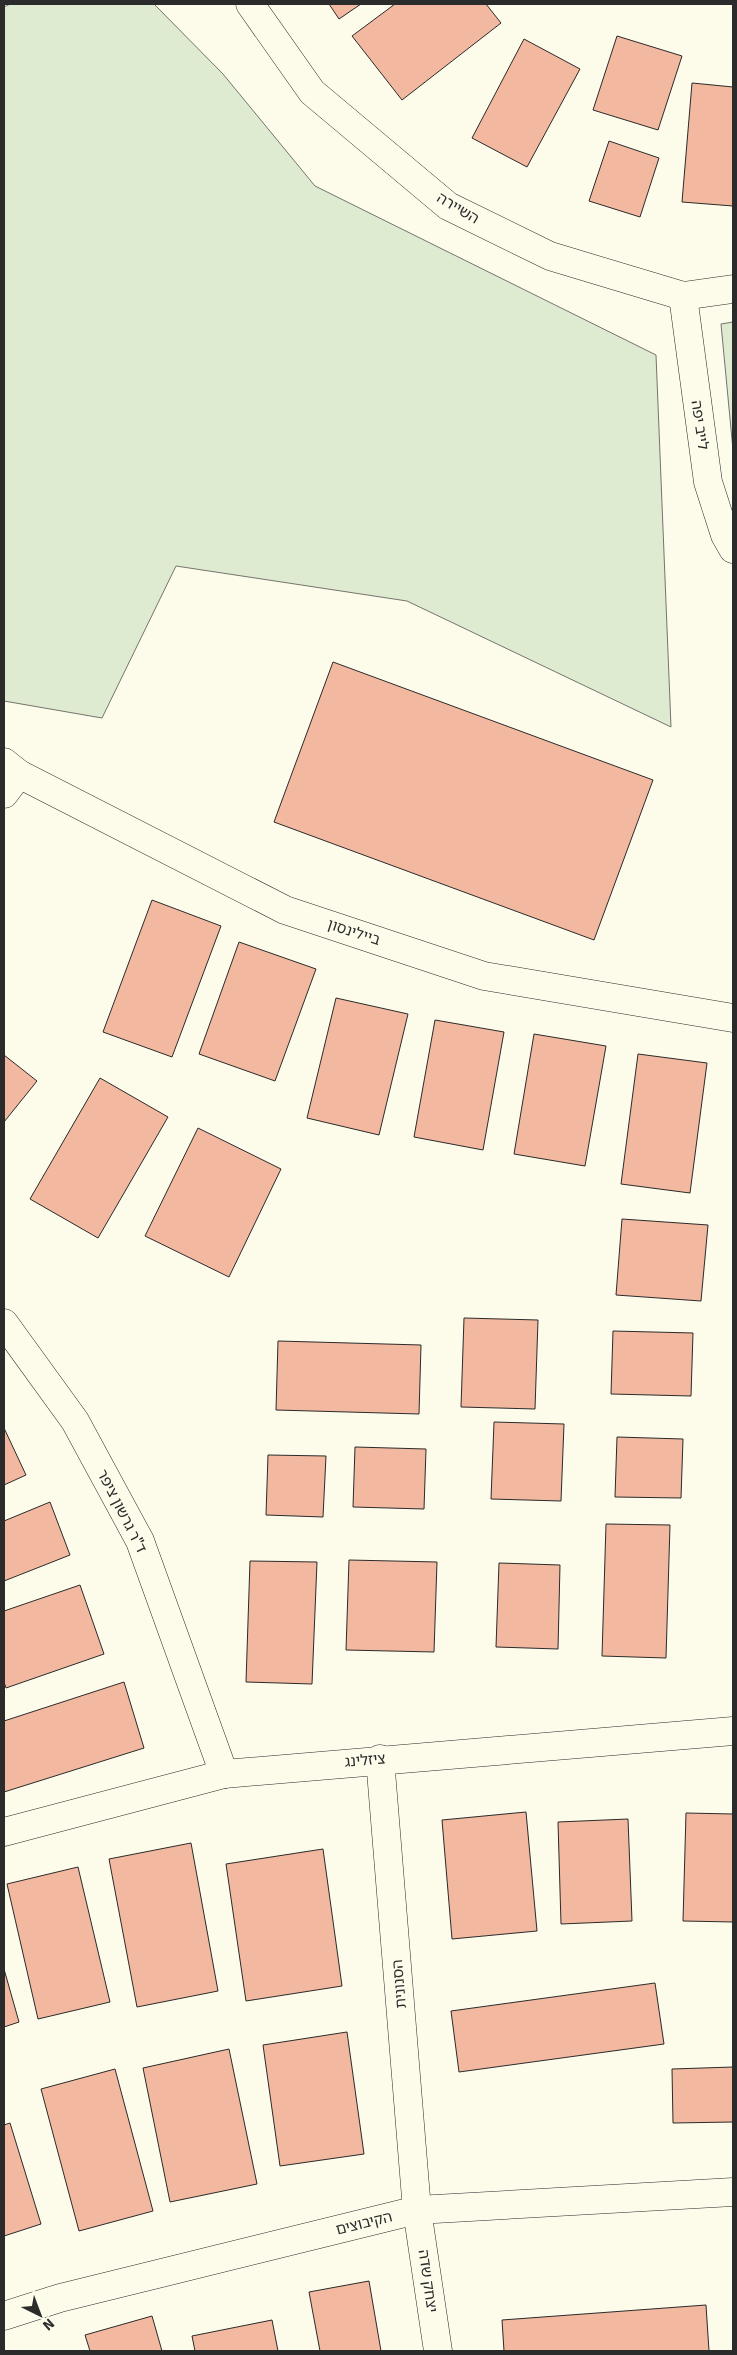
<svg xmlns="http://www.w3.org/2000/svg" width="737" height="2355" font-family="Signika,'Noto Sans Hebrew',sans-serif">
  <style>
    .green { fill: #deebd1; stroke: #74746e }
    .building { fill: #f2b8a0; stroke: #2b2b2b }
    .lines { fill: none; stroke-linecap: round; stroke-linejoin: round }
    .minor-casing { stroke: #2b2b2b; stroke-width: 29 }
    .minor { stroke: #fdfbea; stroke-width: 28 }
    .labels { text-anchor: middle; stroke-width: 4; stroke-linejoin: round; paint-order: stroke }
    .street-label { font-size: 15px; fill: #2b2b2b; stroke: #fdfbea }
  </style>
  <rect width="100%" height="100%" fill="#fdfbea"/>
  <!-- green -->
  <g class="green">
    <path d="M10,4H154L223,74L315,186L656,355L671,727L407,601L176,566L102,718L4,701V7Z"/>
    <path d="M733,322V450L721,324Z"/>
  </g>
  <!-- building -->
  <g class="building">
    <path d="M329,4H361L339,19Z"/>
    <path d="M395,4H486L501,23L402,100L352,36Z"/>
    <path d="M617,36L682,56L658,130L593,110Z"/>
    <path d="M524,39L580,69L527,167L472,138Z"/>
    <path d="M692,83L733,87V206L682,202Z"/>
    <path d="M609,141L659,158L640,217L589,201Z"/>
    <path d="M333,662L653,780L594,940L274,822Z"/>
    <path d="M152,900L221,926L172,1057L103,1032Z"/>
    <path d="M239,942L316,969L275,1081L199,1054Z"/>
    <path d="M336,998L408,1014L379,1135L307,1118Z"/>
    <path d="M435,1020L504,1032L483,1150L414,1137Z"/>
    <path d="M534,1034L606,1046L585,1166L514,1154Z"/>
    <path d="M638,1054L707,1063L690,1193L621,1184Z"/>
    <path d="M4,1055L37,1081L4,1122Z"/>
    <path d="M100,1078L168,1117L98,1238L30,1199Z"/>
    <path d="M198,1128L281,1169L229,1277L145,1236Z"/>
    <path d="M622,1219L708,1225L701,1301L616,1295Z"/>
    <path d="M464,1318L538,1320L535,1409L461,1407Z"/>
    <path d="M613,1331L693,1333L691,1396L611,1394Z"/>
    <path d="M278,1341L421,1345L419,1414L276,1410Z"/>
    <path d="M494,1422L564,1424L561,1501L491,1499Z"/>
    <path d="M4,1428L26,1475L4,1485Z"/>
    <path d="M617,1437L683,1439L681,1498L615,1497Z"/>
    <path d="M355,1447L426,1449L424,1509L353,1507Z"/>
    <path d="M268,1455L326,1456L323,1517L266,1515Z"/>
    <path d="M50,1502L70,1555L4,1581V1521Z"/>
    <path d="M606,1524L670,1525L666,1658L602,1656Z"/>
    <path d="M349,1560L437,1562L434,1652L346,1650Z"/>
    <path d="M250,1561L317,1562L312,1684L246,1682Z"/>
    <path d="M499,1563L560,1565L558,1649L496,1647Z"/>
    <path d="M80,1585L104,1654L6,1688L4,1682V1611Z"/>
    <path d="M124,1682L144,1748L4,1792V1721Z"/>
    <path d="M526,1812L537,1931L452,1939L442,1820Z"/>
    <path d="M686,1813L733,1814V1922L683,1921Z"/>
    <path d="M628,1819L632,1921L561,1924L558,1822Z"/>
    <path d="M191,1843L218,1991L137,2007L109,1859Z"/>
    <path d="M323,1849L342,1986L246,2001L226,1864Z"/>
    <path d="M78,1867L110,2002L38,2019L7,1884Z"/>
    <path d="M4,1969L19,2022L4,2027Z"/>
    <path d="M655,1983L664,2044L459,2072L451,2011Z"/>
    <path d="M347,2032L364,2154L280,2166L263,2045Z"/>
    <path d="M229,2049L257,2184L170,2202L143,2068Z"/>
    <path d="M733,2067V2122L673,2123L672,2069Z"/>
    <path d="M115,2069L153,2211L79,2231L41,2089Z"/>
    <path d="M10,2123L41,2224L4,2236V2125Z"/>
    <path d="M369,2281L381,2351H320L309,2292Z"/>
    <path d="M706,2305L709,2351H504L502,2320Z"/>
    <path d="M152,2316L162,2351H90L85,2335Z"/>
    <path d="M272,2320L278,2351H195L192,2336Z"/>
  </g>
  <g class="lines">
    <!-- minor casing -->
    <g class="minor-casing">
      <g id="minor">
        <path d="M250,4L312,92L448,206L550,256L683,296L733,289"/>
        <path d="M683,296L708,482L725,535L733,549"/>
        <path d="M4,762L19,774L285,910L484,976L733,1018"/>
        <path d="M4,794L19,774"/>
        <path d="M4,1323L75,1421L140,1541L224,1774"/>
        <path d="M380,1759L417,2210L438,2351"/>
        <path d="M4,1832L224,1774L733,1731"/>
        <path d="M4,2316L60,2298L417,2210L733,2192"/>
      </g>
    </g>
    <!-- minor -->
    <use href="#minor" class="minor"/>
  </g>
  <g class="labels">
    <!-- street labels -->
    <g class="street-label">
      <text transform="translate(458 208) rotate(31)" y="5">השיירה</text>
      <text transform="translate(700 425) rotate(82)" y="5">לייב יפה</text>
      <text transform="translate(354 932) rotate(18)" y="5">ביילינסון</text>
      <text transform="translate(122 1511) rotate(63)" y="5">ד"ר גרשון ציפר</text>
      <text transform="translate(365 1760) rotate(-5)" y="5">ציזלינג</text>
      <text transform="translate(399 1984) rotate(-95)" y="5">הסנונית</text>
      <text transform="translate(364 2223) rotate(-14)" y="5">הקיבוצים</text>
      <text transform="translate(428 2281) rotate(82)" y="5">יצחק שדה</text>
    </g>
  </g>
  <!-- border -->
  <rect width="737" height="2355" fill="none" stroke="#2b2b2b" stroke-width="10"/>
  <!-- north arrow -->
  <g transform="translate(40 2315) rotate(138)" stroke="#fdfbea" stroke-width="4" paint-order="stroke">
  <path d="M0-4L9 19L0 12L-9 19Z" fill="#2b2b2b"/>
  <text y="-8" font-size="14" font-weight="bold" text-anchor="middle" fill="#2b2b2b">N</text>
  </g>
</svg>
